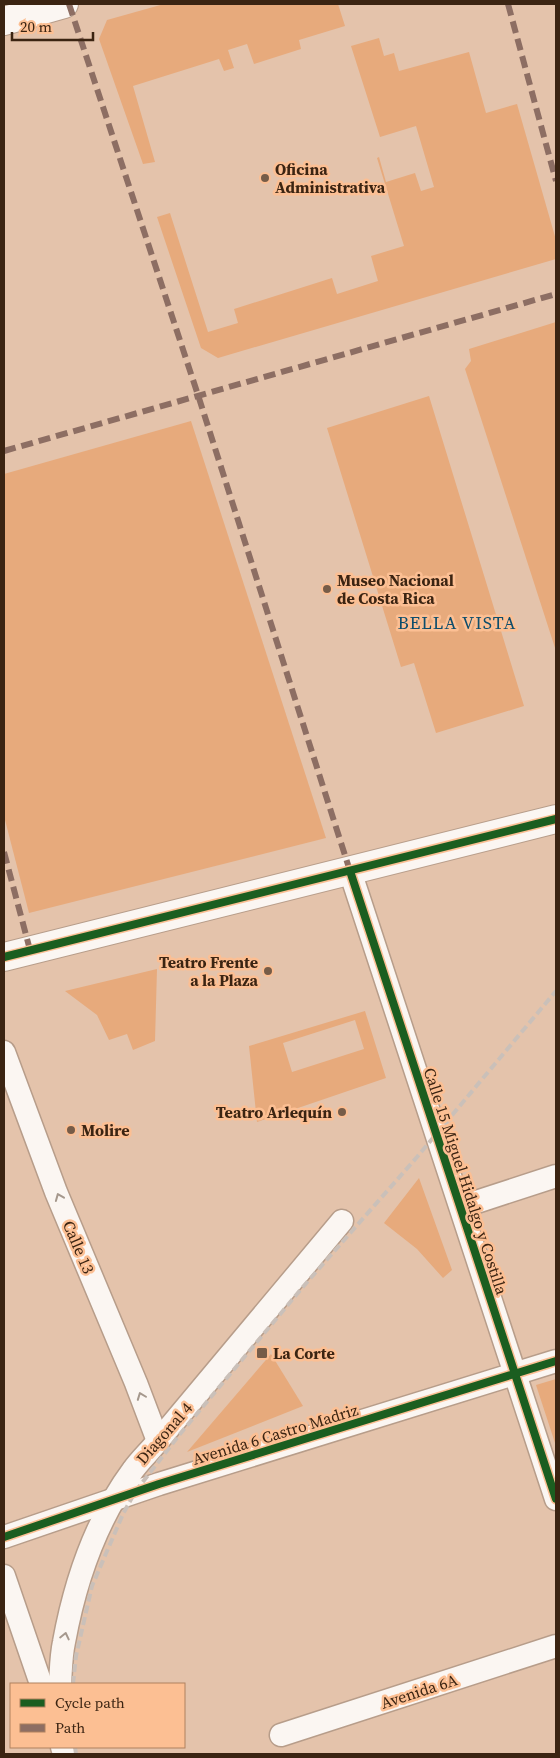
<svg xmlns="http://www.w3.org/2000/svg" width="560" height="1758" font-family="'Source Serif 4',serif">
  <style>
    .green { fill: #e7aa7c; fill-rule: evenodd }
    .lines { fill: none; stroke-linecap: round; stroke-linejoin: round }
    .street-casing { stroke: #b79d8a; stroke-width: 25 }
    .highway-casing { stroke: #b79d8a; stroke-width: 30 }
    .street { stroke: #fbf6f2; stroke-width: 22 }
    .highway { stroke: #fbf6f2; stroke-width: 28 }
    .rail { stroke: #cac0b9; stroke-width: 4; stroke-dasharray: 8 4; stroke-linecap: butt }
    .quiet { stroke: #8d6e63; stroke-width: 6; stroke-dasharray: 12 6; stroke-linecap: butt }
    .cycleway-casing { stroke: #fcbf93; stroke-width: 11 }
    .cycleway { stroke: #1b5e20; stroke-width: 8 }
    .oneway { stroke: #a5988d }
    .poi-dot { fill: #765c48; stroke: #fcbf93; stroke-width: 2 }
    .labels { text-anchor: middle; stroke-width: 5; stroke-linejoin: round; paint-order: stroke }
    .poi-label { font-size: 16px; font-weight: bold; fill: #3b2412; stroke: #fcbf93; text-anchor: start }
    .street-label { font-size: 16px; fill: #3b2412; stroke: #fcbf93 }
    .neighbourhood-label { font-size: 18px; letter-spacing: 1px; fill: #0d4d6c; stroke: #fcbf93 }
  </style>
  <rect width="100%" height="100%" fill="#e4c3ab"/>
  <!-- green -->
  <g class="green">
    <path d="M164,4H338L345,26L299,40L301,49L254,64L247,44L228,50L234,68L224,71L219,59L133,86L155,162L143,164L99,39L107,20Z"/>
    <path d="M379,38L384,56L394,53L399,71L469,52L486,113L517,104L556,240V259L218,358L201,348L157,217L170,213L208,332L238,323L234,309L332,278L337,294L378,281L371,256L404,246L377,158L379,157L386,182L415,173L421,191L434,187L416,126L380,137L351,46Z"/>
    <path d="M556,322V651L465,369L471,361L469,349Z"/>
    <path d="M429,396L524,706L436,733L414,663L401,667L327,428Z"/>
    <path d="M191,421L326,838L29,913L4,816V474Z"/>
    <path d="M157,969L155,1041L133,1050L127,1034L109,1040L97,1015L65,991Z"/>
    <path d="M365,1011L386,1078L257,1122L249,1046ZM355,1020L364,1049L292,1072L283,1043Z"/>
    <path d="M419,1178L452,1270L443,1278L417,1249L384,1223Z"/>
    <path d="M271,1354L303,1406L187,1452Z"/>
    <path d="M556,1379V1446L536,1385Z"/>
  </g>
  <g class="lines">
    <!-- street casing -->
    <g class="street-casing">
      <g id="street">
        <path d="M350,871L556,1499"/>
        <path d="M4,1052L56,1192L136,1383L158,1441"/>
        <path d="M461,1207L556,1176"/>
        <path d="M4,1537L159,1484L556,1361"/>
        <path d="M4,1576L41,1684"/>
        <path d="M60,1684C61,1670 61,1656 64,1642C75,1582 96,1520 133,1470C140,1460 150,1451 158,1441L342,1221"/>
        <path d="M281,1735L556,1646"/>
        <path d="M62,1747L64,1754"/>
      </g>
    </g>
    <!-- highway casing -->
    <g class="highway-casing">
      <g id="highway">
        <path d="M4,21L64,4"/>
        <path d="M4,957L556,819"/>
      </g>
    </g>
    <!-- street -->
    <use href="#street" class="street"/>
    <!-- highway -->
    <use href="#highway" class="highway"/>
    <!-- rail -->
    <g class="rail">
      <path d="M73,1684L76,1656L92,1586L123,1514L135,1492L180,1434L302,1288L417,1157L556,991"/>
      <path d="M75,1747L76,1754"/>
    </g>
    <!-- quiet -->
    <g class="quiet">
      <path d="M69,4L198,395L350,871"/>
      <path d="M508,4L556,181"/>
      <path d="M4,451L556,294"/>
      <path d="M4,852L30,950"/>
    </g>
    <!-- cycleway casing -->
    <g class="cycleway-casing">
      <g id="cycleway">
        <path d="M350,871L556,1499"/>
        <path d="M4,957L556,819"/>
        <path d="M4,1537L159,1484L556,1361"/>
      </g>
    </g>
    <!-- cycleway -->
    <use href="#cycleway" class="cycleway"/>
  </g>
  <!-- one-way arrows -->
  <defs><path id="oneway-chevron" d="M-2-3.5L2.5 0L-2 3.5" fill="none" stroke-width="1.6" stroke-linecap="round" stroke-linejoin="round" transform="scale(1.25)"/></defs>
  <g class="oneway">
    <use href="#oneway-chevron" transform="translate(59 1197) rotate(-112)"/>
    <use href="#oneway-chevron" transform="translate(141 1396) rotate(-111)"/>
    <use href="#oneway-chevron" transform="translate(65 1636) rotate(-77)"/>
  </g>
  <!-- markers -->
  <g class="poi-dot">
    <circle cx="265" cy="178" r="5"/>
    <circle cx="327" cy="589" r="5"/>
    <circle cx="268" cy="971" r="5"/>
    <circle cx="342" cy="1112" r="5"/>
    <circle cx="71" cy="1130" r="5"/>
    <rect x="256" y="1347" width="12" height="12" rx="2.5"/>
  </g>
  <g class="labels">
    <!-- poi labels -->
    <g class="poi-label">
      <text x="275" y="175">Oficina<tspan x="275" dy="18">Administrativa</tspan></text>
      <text x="337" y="586">Museo Nacional<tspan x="337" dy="18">de Costa Rica</tspan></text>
      <text x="258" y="968" text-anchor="end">Teatro Frente<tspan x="258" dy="18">a la Plaza</tspan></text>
      <text x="332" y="1118" text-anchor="end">Teatro Arlequín</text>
      <text x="81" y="1136">Molire</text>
      <text x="273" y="1359">La Corte</text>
    </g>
    <!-- street labels -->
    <g class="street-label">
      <text transform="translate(466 1181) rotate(72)" y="6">Calle 15 Miguel Hidalgo y Costilla</text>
      <text transform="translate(79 1247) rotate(67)" y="6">Calle 13</text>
      <text transform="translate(164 1433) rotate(-49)" y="6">Diagonal 4</text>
      <text transform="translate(275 1434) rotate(-17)" y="6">Avenida 6 Castro Madriz</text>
      <text transform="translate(419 1691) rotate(-18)" y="6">Avenida 6A</text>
    </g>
    <!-- neighbourhood labels -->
    <g class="neighbourhood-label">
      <text x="457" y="629">BELLA VISTA</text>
    </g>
  </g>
  <!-- border -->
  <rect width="560" height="1758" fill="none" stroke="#3b2412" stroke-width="10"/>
  <!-- legend -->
  <rect x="10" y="1683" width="175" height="65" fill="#fcbf93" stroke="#af815f"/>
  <rect x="20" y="1699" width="25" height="8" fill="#1b5e20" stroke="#af815f"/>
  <text x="55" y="1708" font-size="15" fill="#3b2412">Cycle path</text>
  <rect x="20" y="1724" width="25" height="8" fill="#8d6e63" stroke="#af815f"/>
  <text x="55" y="1733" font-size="15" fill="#3b2412">Path</text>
  <!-- scale -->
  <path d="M12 32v8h81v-8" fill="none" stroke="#3b2412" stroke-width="2.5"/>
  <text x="20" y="32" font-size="15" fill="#3b2412" stroke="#fcbf93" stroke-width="4" paint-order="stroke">20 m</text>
</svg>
